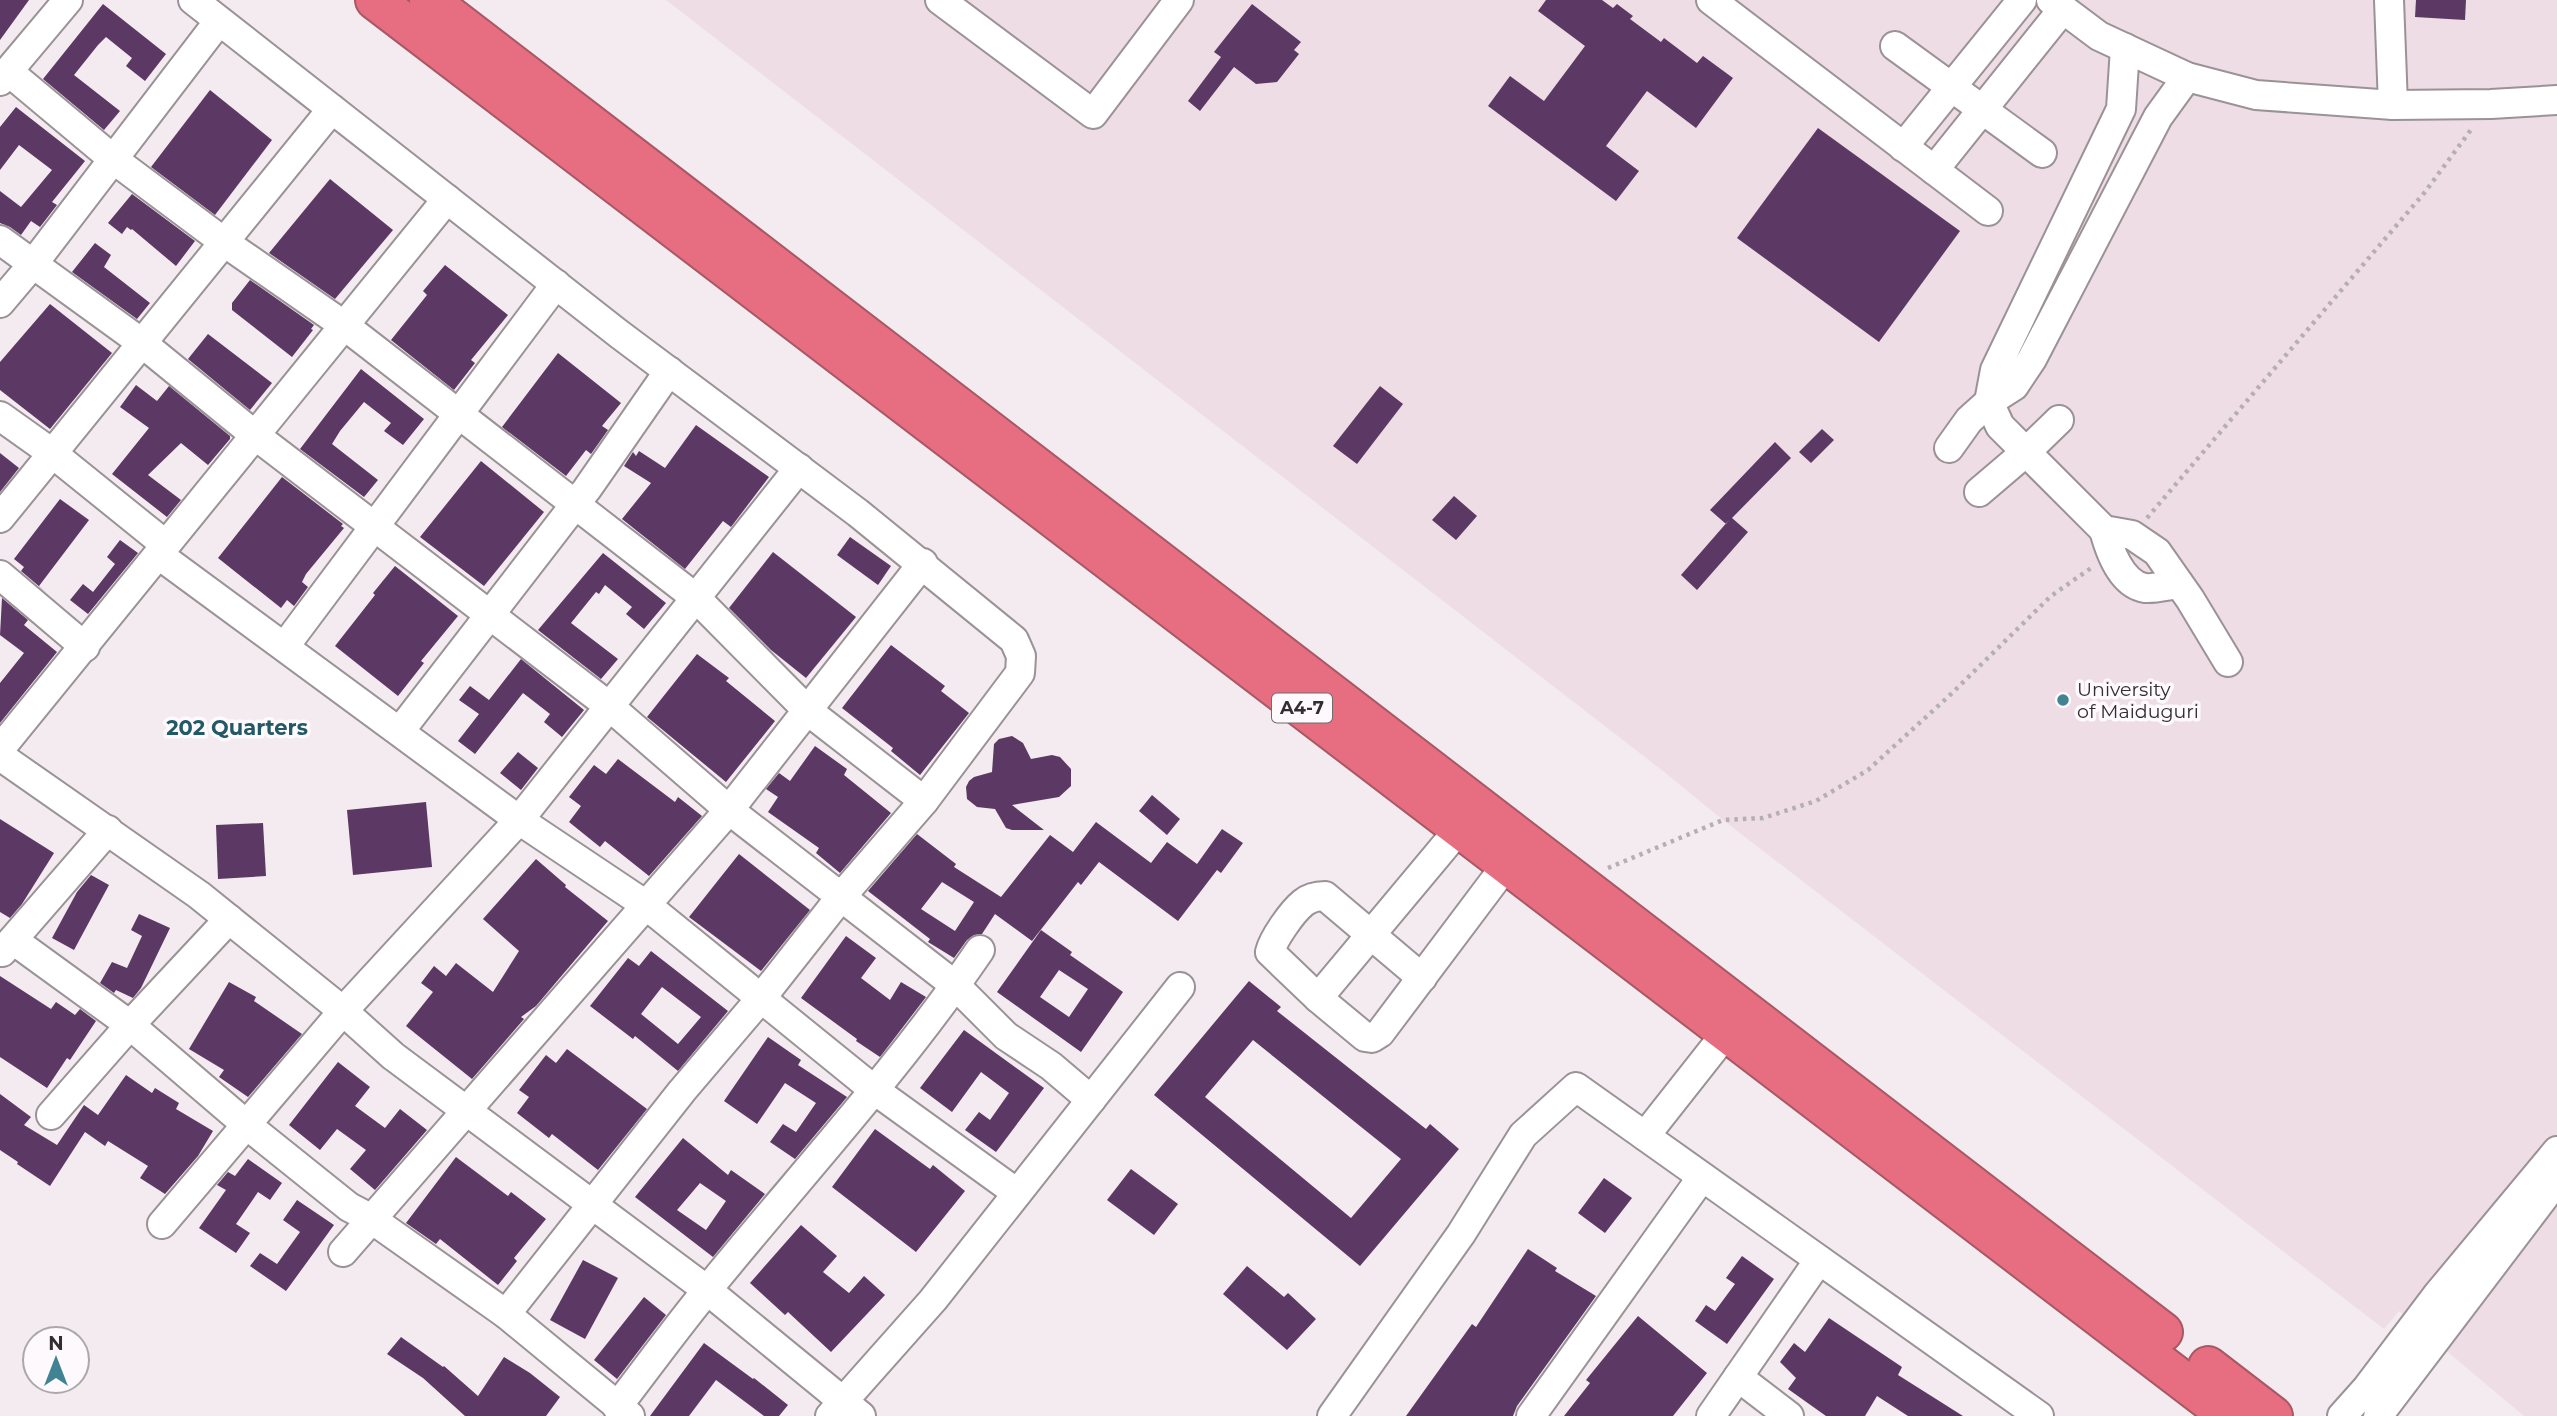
<svg xmlns="http://www.w3.org/2000/svg" width="2557" height="1416" font-family="Montserrat,sans-serif">
  <style>
    .built { fill: #eedde5 }
    .building { fill: #5c3864; fill-rule: evenodd }
    .lines { fill: none; stroke-linecap: round; stroke-linejoin: round }
    .minor-casing { stroke: #9a9296; stroke-width: 32 }
    .highway-casing { stroke: #a75864; stroke-width: 42 }
    .path { stroke: #b5afb2; stroke-width: 4.5; stroke-dasharray: 3.5 5; stroke-linecap: butt }
    .minor { stroke: #fff; stroke-width: 28 }
    .highway { stroke: #e66e80; stroke-width: 38 }
    .poi-dot { fill: #408393; stroke: #fef9fc; stroke-width: 2.5 }
    .labels { text-anchor: middle; stroke-width: 7; stroke-linejoin: round; paint-order: stroke }
    .shield { fill: #fef9fc; stroke: #6f6c6d; stroke-width: 2 }
    .shield-label { font-size: 18px; font-weight: bold; fill: #322f30 }
    .poi-label { font-size: 19px; fill: #322f30; stroke: #fef9fc; text-anchor: start }
    .neighbourhood-label { font-size: 21px; font-weight: bold; fill: #235965; stroke: #fef9fc }
  </style>
  <rect width="100%" height="100%" fill="#f3ebef"/>
  <!-- built -->
  <path class="built" d="M666,0H2557V1416H2524L2399,1311L2384,1329L1723,820L1663,771Z"/>
  <!-- building -->
  <g class="building">
    <path d="M0,0H29L0,40Z"/>
    <path d="M1546,0H1602L1613,8L1617,4L1633,16L1630,19L1661,42L1664,38L1697,63L1703,56L1733,78L1696,128L1647,91L1606,146L1639,171L1616,201L1488,106L1510,76L1544,101L1585,46L1538,11Z"/>
    <path d="M2416,0H2466L2465,20L2415,17Z"/>
    <path d="M103,4L166,54L145,81L126,66L132,58L106,37L98,45L74,75L120,111L104,130L43,79Z"/>
    <path d="M1252,4L1301,42L1294,50L1299,54L1277,82L1256,84L1234,67L1200,111L1188,101L1221,57L1214,52Z"/>
    <path d="M210,90L272,140L215,215L151,167Z"/>
    <path d="M16,107L85,161L52,202L57,205L40,227L31,221L21,235L10,227L0,223V191L21,207L52,170L19,145L0,170V127Z"/>
    <path d="M1818,128L1960,231L1879,342L1737,238Z"/>
    <path d="M330,179L393,230L335,299L269,253Z"/>
    <path d="M132,194L195,241L176,266L132,229L131,230L127,227L122,234L108,223Z"/>
    <path d="M95,243L111,255L104,267L150,303L137,319L72,272Z"/>
    <path d="M445,265L508,315L471,360L475,363L454,390L391,340L427,295L423,291Z"/>
    <path d="M250,280L314,325L311,329L313,330L292,357L232,310V303Z"/>
    <path d="M50,304L112,353L50,429L0,390V362Z"/>
    <path d="M208,334L272,383L250,410L188,359Z"/>
    <path d="M558,353L621,403L602,426L608,430L591,454L586,450L566,476L502,427Z"/>
    <path d="M361,369L424,419L403,445L384,431L391,423L364,402L340,431L332,444L378,480L364,497L300,449Z"/>
    <path d="M136,385L157,401L169,386L230,436V439L208,465L181,443L148,475L181,500L167,517L112,474L149,428L120,407Z"/>
    <path d="M1380,386L1403,404L1357,464L1333,446Z"/>
    <path d="M696,425L769,477L731,527L723,521L685,569L622,519L651,483L624,466L633,452L636,456L639,451L665,468Z"/>
    <path d="M1822,429L1834,440L1811,463L1799,452Z"/>
    <path d="M1775,442L1791,458L1732,518L1748,532L1697,590L1681,575L1729,520L1726,524L1710,510Z"/>
    <path d="M0,453L19,468L0,492Z"/>
    <path d="M481,461L544,512L484,586L420,537Z"/>
    <path d="M282,477L343,524L341,526L344,528L306,574L302,582L308,587L294,606L287,600L281,608L218,558Z"/>
    <path d="M1454,496L1477,516L1456,540L1432,520Z"/>
    <path d="M60,499L89,520L39,586L47,593L21,571L24,567L14,559Z"/>
    <path d="M850,537L891,566L878,585L837,555Z"/>
    <path d="M120,540L138,553L88,614L70,600L83,584L93,592L115,564L107,557Z"/>
    <path d="M773,552L856,617L806,678L771,650L729,608Z"/>
    <path d="M603,553L666,603L644,629L626,614L632,607L605,585L599,594L596,592L571,623L618,659L601,679L538,630Z"/>
    <path d="M395,566L458,616L421,661L424,663L398,696L335,646L375,595L373,593Z"/>
    <path d="M2,598L28,620L24,625L57,652L0,723V683L24,653L0,635Z"/>
    <path d="M891,645L945,686L941,691L969,713L920,775L891,751L893,748L842,708Z"/>
    <path d="M697,654L729,678L726,681L775,721L726,782L647,717Z"/>
    <path d="M521,659L584,710L562,737L544,722L550,714L523,693L475,754L458,741L479,714L459,700L470,686L489,700Z"/>
    <path d="M1012,736L1023,743L1031,759L1052,755L1060,757L1071,769V786L1059,797L1012,805L1044,830H1012L1006,828L995,809L977,807L967,799L966,787L969,781L974,777L992,772L994,744L999,739Z"/>
    <path d="M815,746L847,769L844,775L891,813L840,873L816,853L819,848L768,812L778,797L766,789L779,773L790,781Z"/>
    <path d="M518,752L538,768L521,790L500,773Z"/>
    <path d="M618,759L675,802L678,797L702,816L649,876L605,841L600,847L569,822L581,806L569,797L594,765L606,774Z"/>
    <path d="M1152,795L1180,819L1167,835L1139,811Z"/>
    <path d="M426,802L432,867L353,875L347,810Z"/>
    <path d="M0,819L54,853L22,904L10,918L0,912Z"/>
    <path d="M1096,822L1151,863L1167,842L1197,864L1222,829L1243,843L1221,873L1217,870L1178,921L1099,862L1081,885L1078,882L1032,941L995,914L982,934L974,935L967,940L954,958L928,942L930,939L868,891L917,834L956,864L954,867L1001,897L1050,835L1073,852ZM942,882L974,902L955,931L921,909Z"/>
    <path d="M263,823L266,876L218,879L216,825Z"/>
    <path d="M739,854L810,910L761,971L689,917Z"/>
    <path d="M536,859L566,885L565,887L608,921L536,1006L521,1017L524,1019L472,1079L406,1026L433,992L421,983L434,966L446,976L456,963L493,992L519,951L483,919Z"/>
    <path d="M91,875L109,885L74,950L52,938L77,892Z"/>
    <path d="M139,914L170,928L141,988L133,998L116,990L114,993L100,983L112,962L127,968L142,936L131,930Z"/>
    <path d="M1041,930L1072,952L1070,955L1123,992L1081,1052L997,992ZM1059,970L1088,989L1069,1017L1040,997Z"/>
    <path d="M846,936L876,958L861,978L890,1000L901,982L926,997L880,1057L856,1041L857,1039L801,998Z"/>
    <path d="M651,951L728,1011L678,1071L635,1036L633,1039L590,1006L628,958L639,966ZM662,987L701,1017L678,1044L641,1014Z"/>
    <path d="M0,976L51,1009L56,1002L75,1015L80,1009L96,1021L70,1060L67,1058L47,1088L0,1057Z"/>
    <path d="M1249,981L1281,1007L1277,1011L1426,1129L1430,1124L1459,1149L1360,1266L1154,1095ZM1253,1040L1401,1159L1351,1218L1205,1097Z"/>
    <path d="M229,982L256,997L254,1001L302,1034L248,1097L219,1077L224,1070L189,1049Z"/>
    <path d="M964,1030L1044,1088L996,1152L965,1130L979,1112L990,1120L1009,1093L981,1072L952,1112L920,1088Z"/>
    <path d="M768,1037L801,1060L798,1065L847,1097L795,1159L770,1142L783,1124L796,1132L816,1103L785,1083L757,1124L724,1101Z"/>
    <path d="M567,1049L647,1109L598,1170L552,1134L549,1138L517,1113L529,1097L519,1090L546,1055L556,1063Z"/>
    <path d="M338,1062L370,1087L355,1106L385,1128L400,1109L427,1130L375,1190L350,1169L366,1150L337,1129L320,1150L289,1125Z"/>
    <path d="M126,1075L152,1093L155,1088L179,1103L176,1109L213,1131L198,1156L165,1194L140,1178L148,1166L108,1141L105,1146L85,1132L50,1186L17,1164L18,1162L0,1150V1094L31,1117L24,1125L57,1145L84,1105L98,1115Z"/>
    <path d="M875,1129L930,1169L933,1165L965,1191L916,1252L832,1187Z"/>
    <path d="M683,1138L728,1175L731,1170L765,1194L713,1257L635,1197ZM700,1183L726,1201L706,1230L677,1210Z"/>
    <path d="M456,1157L508,1196L511,1192L546,1219L514,1258L517,1261L498,1285L440,1239L436,1244L406,1223Z"/>
    <path d="M248,1159L282,1183L270,1200L258,1192L236,1224L250,1233L236,1253L199,1228L226,1190L217,1185L228,1172L235,1176Z"/>
    <path d="M1131,1169L1178,1204L1154,1235L1107,1200Z"/>
    <path d="M1604,1178L1632,1198L1605,1233L1578,1213Z"/>
    <path d="M297,1200L334,1225L286,1291L250,1266L260,1253L277,1264L300,1232L283,1220Z"/>
    <path d="M801,1225L837,1256L823,1272L849,1293L864,1276L885,1295L831,1352L788,1312L785,1315L750,1283Z"/>
    <path d="M1528,1249L1557,1268L1555,1271L1596,1296L1517,1406L1513,1416H1406L1472,1324L1476,1327Z"/>
    <path d="M1742,1256L1774,1279L1727,1344L1695,1321L1706,1305L1715,1311L1735,1284L1726,1278Z"/>
    <path d="M583,1260L618,1278L585,1339L550,1320Z"/>
    <path d="M1247,1266L1284,1297L1288,1293L1316,1319L1287,1350L1223,1294Z"/>
    <path d="M644,1297L666,1315L617,1379L594,1360Z"/>
    <path d="M1638,1316L1707,1373L1673,1416H1564L1590,1383L1586,1380Z"/>
    <path d="M1829,1318L1902,1367L1898,1375L1963,1416H1908L1877,1396L1865,1416H1826L1788,1389L1796,1378L1780,1362L1794,1343L1805,1352Z"/>
    <path d="M401,1337L443,1367L444,1366L478,1396L504,1357L530,1373L560,1397L546,1416H465L423,1378L387,1354Z"/>
    <path d="M704,1343L753,1379L754,1378L788,1405L779,1416H764L716,1380L689,1416H650Z"/>
  </g>
  <g class="lines">
    <!-- minor casing -->
    <g class="minor-casing">
      <g id="minor">
        <path d="M193,0L619,334L858,513L1014,640L1021,656L1020,673L924,801L840,898L762,997L682,1091L506,1314"/>
        <path d="M940,0L1093,114L1179,0"/>
        <path d="M1711,0L1988,211"/>
        <path d="M2051,0L2099,36L2187,77L2256,95L2393,105L2491,104L2557,100"/>
        <path d="M2389,0L2393,105"/>
        <path d="M1895,46L2042,153"/>
        <path d="M2125,48L2121,109L1995,370L1989,402L2000,426L2104,530L2132,535L2157,552L2190,599L2228,662"/>
        <path d="M9,72L113,159L224,242L345,326L696,598L808,711L924,801"/>
        <path d="M0,81L68,0"/>
        <path d="M1903,147L2022,0"/>
        <path d="M1934,170L2063,9"/>
        <path d="M0,240L142,343L256,436L609,706L729,810L956,986L1006,1036L1051,1066L1091,1100"/>
        <path d="M0,303L33,264L219,21"/>
        <path d="M0,416L52,453L166,545"/>
        <path d="M1949,448L1969,420L1989,402L2014,386L2032,359L2158,117L2187,77"/>
        <path d="M1979,492L2026,452L2059,420"/>
        <path d="M0,518L332,109"/>
        <path d="M2104,530C2109,549 2121,584 2145,588C2155,589 2169,585 2179,584"/>
        <path d="M159,555L519,820L646,905L873,1089L1017,1193"/>
        <path d="M0,575L85,647"/>
        <path d="M285,646L556,284"/>
        <path d="M400,731L587,489L669,371"/>
        <path d="M0,749L447,199"/>
        <path d="M0,756L199,895L343,1011L393,1056L707,1290L861,1416"/>
        <path d="M1460,828L1318,998L1365,1037L1372,1038L1380,1033L1507,864"/>
        <path d="M13,940L130,1025L248,1126L349,1207L370,1218L506,1314L630,1416"/>
        <path d="M2,952L108,830"/>
        <path d="M1318,998L1270,952C1273,939 1292,912 1303,903C1309,898 1318,896 1325,896L1422,978"/>
        <path d="M51,1115L130,1025L229,919"/>
        <path d="M1645,1136L1727,1032"/>
        <path d="M162,1224L343,1011L519,820L799,468"/>
        <path d="M343,1252L729,810L923,563"/>
        <path d="M1738,1377L1789,1416"/>
        <path d="M617,1407C647,1368 676,1328 708,1289C799,1177 899,1069 980,950"/>
        <path d="M830,1416L933,1300L1180,987"/>
        <path d="M1332,1416L1461,1234L1523,1135L1576,1087L2039,1416"/>
        <path d="M1531,1416L1702,1177"/>
        <path d="M1711,1416L1819,1260"/>
        <path d="M2342,1416L2367,1388L2438,1294L2557,1151"/>
        <path d="M2378,1416L2554,1184"/>
      </g>
    </g>
    <!-- highway casing -->
    <g class="highway-casing">
      <g id="highway">
        <path d="M375,0L2229,1416"/>
        <path d="M429,0L2163,1332"/>
        <path d="M2208,1366L2273,1416"/>
      </g>
    </g>
    <!-- path -->
    <g class="path">
      <path d="M2147,518L2425,192L2473,127"/>
      <path d="M1608,868L1723,820L1763,818L1816,801L1868,770L1949,696L2051,596L2094,566"/>
    </g>
    <!-- minor -->
    <use href="#minor" class="minor"/>
    <!-- highway -->
    <use href="#highway" class="highway"/>
  </g>
  <!-- markers -->
  <circle class="poi-dot" cx="2063" cy="700" r="7"/>
  <g class="labels">
    <!-- shield labels -->
    <rect class="shield" x="1272" y="693.5" width="60" height="29" rx="5"/>
    <g class="shield-label">
      <text x="1302" y="714">A4-7</text>
    </g>
    <!-- poi labels -->
    <g class="poi-label">
      <text x="2077" y="696">University<tspan x="2077" dy="22">of Maiduguri</tspan></text>
    </g>
    <!-- neighbourhood labels -->
    <g class="neighbourhood-label">
      <text x="237" y="735">202 Quarters</text>
    </g>
  </g>
  <!-- north arrow -->
  <g transform="translate(56 1360)"><circle r="33" fill="#fef9fc" stroke="#aca8aa" stroke-width="2"/>
  <path d="M0-5L12 26L0 18L-12 26Z" fill="#408393"/>
  <text y="-10" font-size="19" font-weight="bold" text-anchor="middle" fill="#322f30">N</text>
  </g>
</svg>
